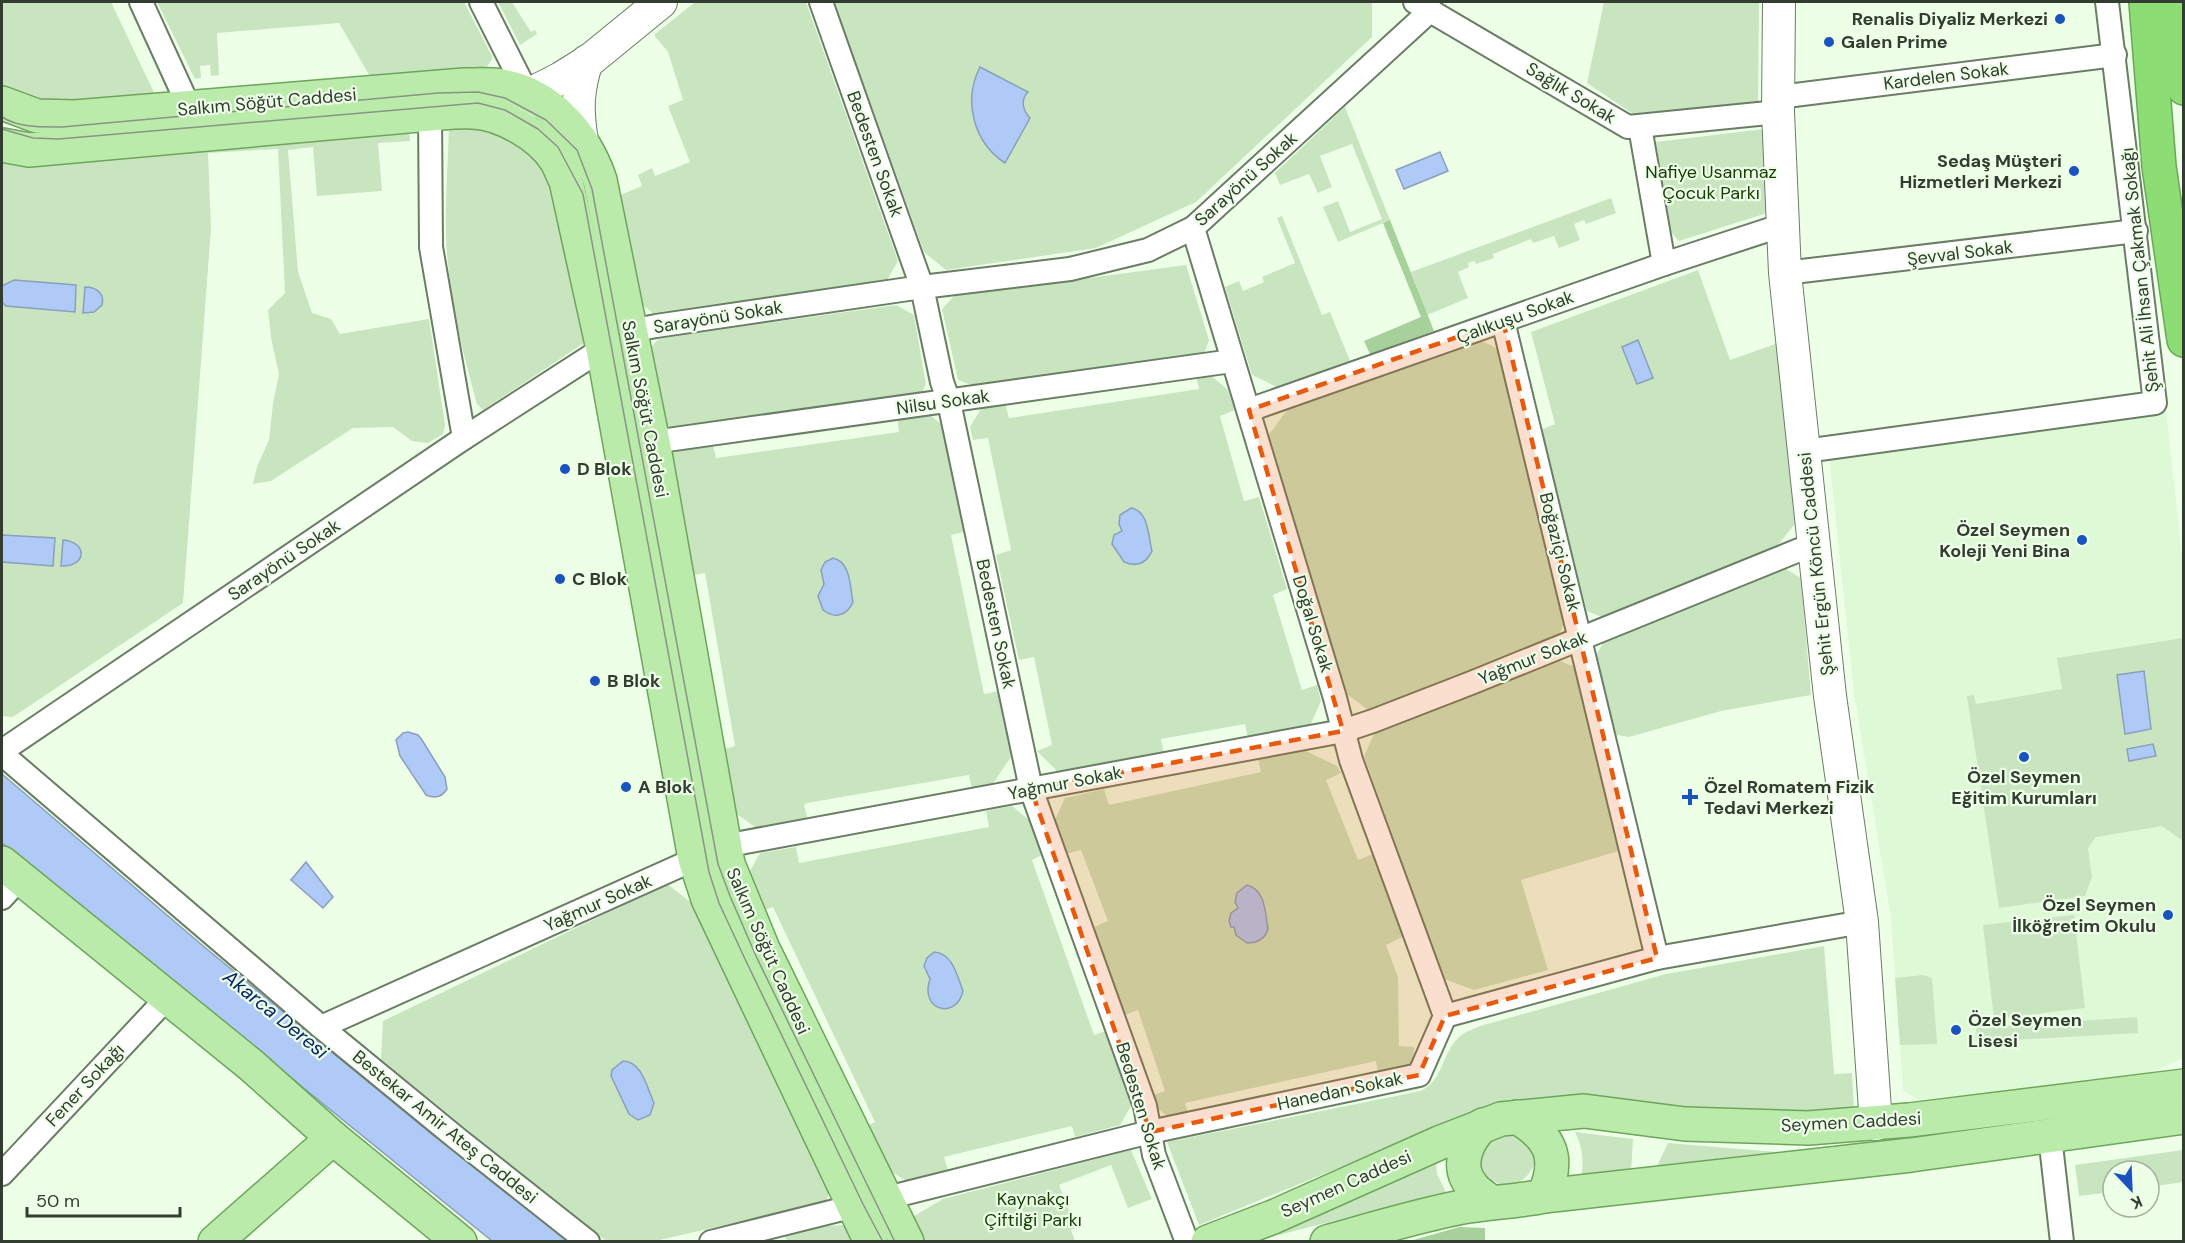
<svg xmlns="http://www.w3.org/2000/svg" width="2185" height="1243" font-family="'DM Sans',sans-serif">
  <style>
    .built { fill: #def9d6 }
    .green { fill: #c8e5c0 }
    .forest { fill: #a7d19b }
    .water { fill: #b0caf7; stroke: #8a9fbc; stroke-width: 1.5 }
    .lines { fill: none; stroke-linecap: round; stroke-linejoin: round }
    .street-casing { stroke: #6a7d65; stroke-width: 26 }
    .secondary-casing { stroke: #6a7d65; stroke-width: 34 }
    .primary-casing { stroke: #6da55c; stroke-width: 36 }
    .highway-casing { stroke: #6da55c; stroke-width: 36 }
    .street { stroke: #fff; stroke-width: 22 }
    .secondary { stroke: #fff; stroke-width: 32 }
    .primary { stroke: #baebab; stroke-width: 33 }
    .highway { stroke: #8cdd73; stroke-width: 33 }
    .tram { stroke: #899585; stroke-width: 1.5 }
    .marked { fill: #e8590c; fill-opacity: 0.2; stroke: #e8590c; stroke-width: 4.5; stroke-dasharray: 12 8; stroke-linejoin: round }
    .poi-dot { fill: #1853bf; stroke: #eeffe8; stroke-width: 2 }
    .labels { text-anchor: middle; stroke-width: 4.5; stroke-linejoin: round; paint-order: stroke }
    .poi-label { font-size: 18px; font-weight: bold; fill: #333c31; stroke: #eeffe8; text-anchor: start }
    .street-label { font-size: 18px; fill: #333c31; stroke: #eeffe8 }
    .park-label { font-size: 18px; fill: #143c04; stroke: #eeffe8 }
    .water-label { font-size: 20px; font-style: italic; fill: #062866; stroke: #eeffe8 }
  </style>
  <rect width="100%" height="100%" fill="#eeffe8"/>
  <!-- built -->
  <path class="built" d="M2166,411L2184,573L2183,1058L2140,1078L1919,1100L1903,1090L1891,918L1854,693L1829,455Z"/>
  <!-- green -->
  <g class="green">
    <path d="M2,2H111L159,103L56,110L2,88Z"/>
    <path d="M157,2H464L493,58L479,78L375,85L339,23L217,33L219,75L211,76L210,65L200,66L201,78L195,79Z"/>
    <path d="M498,2H512L531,32L535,30L537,34L520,45Z"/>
    <path d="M695,2H806L898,261L887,280L654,314L632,297L611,199L642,186L638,175L652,168L655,176L690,162L668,106L683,100L668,52L654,35Z"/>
    <path d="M834,2H1372V37L1196,202L1096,248L946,270L924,252Z"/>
    <path d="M1604,2H1759L1758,103L1636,116L1587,83Z"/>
    <path d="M1345,107L1390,220L1338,242L1323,207L1338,201L1350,232L1382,219L1352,144L1320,156L1332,187L1318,193L1309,174L1280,185L1275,173Z"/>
    <path d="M449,125L496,130L546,163L590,339L483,410L477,404C464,358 453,312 448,264C443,218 448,171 449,125Z"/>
    <path d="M409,127L410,141L378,143L382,191L317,196L313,147L288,150L298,272L312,313L331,319L340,334L429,319L445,425L443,434L428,443L412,441L393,427L353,428L271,481L253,484L257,467L269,440L273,403L279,374L271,338L268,310L285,293L278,149L208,153L211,228L183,603L13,717L2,716V162Z"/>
    <path d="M1764,129L1767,213L1679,241L1670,231L1656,142Z"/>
    <path d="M1611,198L1616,213L1586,224L1584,220L1574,224L1580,240L1559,248L1554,236L1533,243L1531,239L1493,254L1494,258L1476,264L1474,261L1468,263L1469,267L1458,272L1468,298L1427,315L1411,272Z"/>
    <path d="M1282,216L1322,315L1330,312L1350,361L1277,387L1252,375L1225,287L1239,281L1243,291L1264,282L1262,277L1295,263L1277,218Z"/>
    <path d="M1186,265L1209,340L1204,354L979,388L958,380L942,309L954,296Z"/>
    <path d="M1698,270L1730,360L1778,343L1795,524L1777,546L1604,618L1587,611L1540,430L1555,424L1531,332Z"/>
    <path d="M896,305L914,315L926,385L918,398L675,429L657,422L645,355L659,338Z"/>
    <path d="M1482,341L1500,350L1566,619L1558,637L1372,713L1347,694L1268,436L1287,410Z"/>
    <path d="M1209,374L1227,389L1235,410L1220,416L1244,501L1259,497L1287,589L1273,595L1302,690L1317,685L1321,701L1310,726L1248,738L1245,724L1161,739L1164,754L1059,773L1037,751L1052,745L1034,657L1019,660L996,555L1011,550L988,438L973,440L970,427L982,407L1005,403L1009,418L1199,389L1196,376Z"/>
    <path d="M926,412L946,428L967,531L951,535L984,694L999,691L1011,757L992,785L972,789L969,775L807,803L804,805L808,820L758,829L734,812L721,750L735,746L705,573L689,576L668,456L676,446L712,442L716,458L899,432L897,416Z"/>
    <path d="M1784,568L1801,578L1811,695L1721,711L1629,737L1613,734L1595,657L1606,638Z"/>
    <path d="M2183,638V841L2162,826L2096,837L2088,848L2092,877L2085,896L1999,908L1967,696L1974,695L1976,704L2062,689L2057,658Z"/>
    <path d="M1555,659L1579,669L1622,850L1521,880L1548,970L1474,990L1444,979L1364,756L1375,732Z"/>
    <path d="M1304,750L1337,766L1341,773L1326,780L1358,860L1373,854L1404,936L1386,945L1398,977L1399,1046L1414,1047V1065L1378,1073L1376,1061L1185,1103L1189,1116L1171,1118L1156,1108L1151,1096L1165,1091L1138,1010L1122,1016L1090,929L1108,921L1081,850L1062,855L1052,826L1065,798L1104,789L1109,805L1261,772L1258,759Z"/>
    <path d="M1012,806L1033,823L1044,854L1032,860L1094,1035L1106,1031L1133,1103L1120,1125L1075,1137L1072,1126L944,1157L948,1170L907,1181L886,1169L865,1127L875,1122L773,907L759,912L750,871L760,853L796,847L799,863L989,827L986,811Z"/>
    <path d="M667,884L705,913L833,1181L826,1202L655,1241H607L591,1231L381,1059L383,1021Z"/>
    <path d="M2074,915L2085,1008L1994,1019L1983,925Z"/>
    <path d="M1824,946L1834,1074L1852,1073L1854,1109C1798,1113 1741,1112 1684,1108C1648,1105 1611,1098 1574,1096C1541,1095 1507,1102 1475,1112L1199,1225L1167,1142L1421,1091C1444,1079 1441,1054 1459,1037C1464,1032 1474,1029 1480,1026L1666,974Z"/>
    <path d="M1923,975L1932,978L1937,1044L1900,1045L1895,978Z"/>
    <path d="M2137,1017L2138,1033L1977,1042L1976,1028Z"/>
    <path d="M1523,1132L1536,1157C1529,1192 1490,1195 1478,1161L1488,1135Z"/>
    <path d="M1575,1132L1633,1139L1631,1172L1581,1179C1584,1161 1583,1148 1575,1132Z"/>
    <path d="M1668,1143L1777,1152L1657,1166Z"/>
    <path d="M1131,1150L1152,1199L1128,1208L1111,1165L1059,1185L1076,1228L1071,1230L1075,1241H915L907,1227L914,1216L943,1199Z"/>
    <path d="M2183,1150V1182L2149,1187V1171H2113V1192L2079,1196L2075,1165Z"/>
    <path d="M1435,1153L1437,1174L1446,1192L1255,1241L1225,1242Z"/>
    <path d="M843,1225L859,1231L864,1241H788L784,1236L827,1226Z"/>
  </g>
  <!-- forest -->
  <g class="forest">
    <path d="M1390,220L1434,331L1370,354L1364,341L1421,317L1383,223Z"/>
    <path d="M1459,1227L1485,1228V1241H1410Z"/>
  </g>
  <!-- water -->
  <g class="water">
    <path d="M980,67L1028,92C1020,100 1023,111 1030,118L1005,163C973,142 963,100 980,67Z"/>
    <path d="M1440,152L1448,171L1404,189L1396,170Z"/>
    <path d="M14,280L76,285L75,312L6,306L2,302V286Z"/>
    <path d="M85,287C96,287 105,293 102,305L94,312L83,313Z"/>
    <path d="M1638,340L1653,378L1637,384L1622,347Z"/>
    <path d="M1131,508C1149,511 1148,536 1152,551C1146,564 1136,567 1124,562L1112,544L1114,535L1122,531L1119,524L1120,515Z"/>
    <path d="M2,535L55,538L53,566L2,562Z"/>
    <path d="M63,540C88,542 87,567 61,566Z"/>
    <path d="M833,558C851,562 850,587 853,602C847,616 835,619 823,610L818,596L824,584L821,570L825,562Z"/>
    <path d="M2144,671L2151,729L2125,734L2117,675Z"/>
    <path d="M408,732L418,735L422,740L445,777L447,789C442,797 435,799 426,795L400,756L396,740L403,733Z"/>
    <path d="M2153,744L2156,756L2129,761L2127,749Z"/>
    <path d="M2,774L202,945L434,1136L573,1241H492L2,843Z"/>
    <path d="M306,862L333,897L323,908L291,880Z"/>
    <path d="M1247,885C1266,890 1265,913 1268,929C1265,939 1257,943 1247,943L1236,935L1234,927H1231L1229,921L1231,913L1238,908L1235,902L1237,893Z"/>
    <path d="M934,952C953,953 957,976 963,991C956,1021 919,1010 930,979L924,966L927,958Z"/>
    <path d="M623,1061C642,1061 647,1088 654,1103L650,1115L638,1120L629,1114L611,1076L612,1070Z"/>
  </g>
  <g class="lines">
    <!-- street casing -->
    <g class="street-casing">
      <g id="street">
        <path d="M141,2L190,109"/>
        <path d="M481,2L528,95"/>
        <path d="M821,2L922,287L942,382L949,402L1031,789L1145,1106L1154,1155L1187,1242"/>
        <path d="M1415,2L1628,127L1778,112"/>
        <path d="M1778,97L2115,55"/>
        <path d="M430,114L431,247L464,438"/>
        <path d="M1640,127L1664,264"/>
        <path d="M1193,228L1335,698L1351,760L1445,1016"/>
        <path d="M1785,273L2136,231"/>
        <path d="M1503,321L1657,958"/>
        <path d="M1249,410L1664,264L1783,225"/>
        <path d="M653,442L1232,361"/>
        <path d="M1805,451L2155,403L2107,2"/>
        <path d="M2,751L464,438L630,331L656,326L922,287L1070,269L1148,250L1193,228L1431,10"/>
        <path d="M2,754L321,1027L459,1140L588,1242"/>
        <path d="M2,898L20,878"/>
        <path d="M1445,1016L1657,958L1862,922"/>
        <path d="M321,1027L724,846L1343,731L1373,721L1471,683L1814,544"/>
        <path d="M2050,1136L2062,1242"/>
        <path d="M2,1174L168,997"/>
        <path d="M711,1242L1150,1132L1419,1075L1445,1016"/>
      </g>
    </g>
    <!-- secondary casing -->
    <g class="secondary-casing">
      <g id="secondary">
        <path d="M1779,2L1778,112L1785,273L1830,696L1862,922L1876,1124"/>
        <path d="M519,114L528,95L561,78L590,60L661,2"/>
        <path d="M582,141C577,111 577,91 587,61"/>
      </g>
    </g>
    <!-- primary casing -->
    <g class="primary-casing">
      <g id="primary">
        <path d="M2,103L37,116L75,117L464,85C476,85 490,84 501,86C550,94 585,136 600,180L653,442L728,864L763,949L907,1242"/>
        <path d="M2,145L29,150L430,114C444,113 459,111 473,112C501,113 540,135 556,160C560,166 562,174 566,181L603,349L695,859L708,899L871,1242"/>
        <path d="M2,863L251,1065L333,1138L460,1242"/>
        <path d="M1517,1117C1552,1138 1560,1158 1544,1196"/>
        <path d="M1483,1125C1467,1140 1455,1166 1472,1186C1477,1193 1485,1197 1491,1202"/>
        <path d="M215,1242L333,1138"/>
        <path d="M1208,1242L1273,1217L1439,1143L1501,1119L1584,1111L1685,1124L1808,1128L1909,1120L2184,1086"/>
        <path d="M1327,1242C1370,1230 1413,1217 1457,1208C1486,1202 1515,1202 1544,1196L1911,1155L2184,1117"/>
      </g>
    </g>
    <!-- highway casing -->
    <g class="highway-casing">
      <g id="highway">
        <path d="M2146,2L2159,166L2184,340"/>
        <path d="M2171,2L2184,88"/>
      </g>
    </g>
    <!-- street -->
    <use href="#street" class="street"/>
    <!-- secondary -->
    <use href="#secondary" class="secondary"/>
    <!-- primary -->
    <use href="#primary" class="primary"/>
    <!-- highway -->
    <use href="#highway" class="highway"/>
    <!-- tram -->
    <g class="tram">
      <path d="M2,117C19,128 42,127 62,127L438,93L478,92L505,98L546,120L577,150L592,189L718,864L730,896L756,956L895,1242"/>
      <path d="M2,129L33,138L59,139L478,103L505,110L538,129L558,147L583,194L709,872L719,903L745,959L863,1204L883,1242"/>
    </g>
  </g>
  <!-- marked area -->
  <path class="marked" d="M1503,321L1657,958L1445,1016L1419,1075L1150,1132L1031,789L1343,731L1249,410Z"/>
  <!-- markers -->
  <g class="poi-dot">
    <circle cx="2060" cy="19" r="6"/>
    <circle cx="1829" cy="42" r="6"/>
    <circle cx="2074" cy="171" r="6"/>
    <circle cx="565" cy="469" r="6"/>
    <circle cx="2082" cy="540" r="6"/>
    <circle cx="560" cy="579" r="6"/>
    <circle cx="595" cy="681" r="6"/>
    <circle cx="2024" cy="757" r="6"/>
    <circle cx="626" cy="787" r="6"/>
    <path d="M1687 788h6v6h6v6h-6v6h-6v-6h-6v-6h6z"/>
    <circle cx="2168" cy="915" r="6"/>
    <circle cx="1956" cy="1030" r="6"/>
  </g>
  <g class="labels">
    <!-- poi labels -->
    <g class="poi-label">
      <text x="2048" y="25" text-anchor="end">Renalis Diyaliz Merkezi</text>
      <text x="1841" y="48">Galen Prime</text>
      <text x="2062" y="167" text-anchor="end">Sedaş Müşteri<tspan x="2062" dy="21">Hizmetleri Merkezi</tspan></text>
      <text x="577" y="475">D Blok</text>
      <text x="2070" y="536" text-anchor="end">Özel Seymen<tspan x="2070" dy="21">Koleji Yeni Bina</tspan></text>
      <text x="572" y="585">C Blok</text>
      <text x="607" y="687">B Blok</text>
      <text x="2024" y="783" text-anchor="middle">Özel Seymen<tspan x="2024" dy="21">Eğitim Kurumları</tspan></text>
      <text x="638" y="793">A Blok</text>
      <text x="1704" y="793">Özel Romatem Fizik<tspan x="1704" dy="21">Tedavi Merkezi</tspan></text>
      <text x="2156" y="911" text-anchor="end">Özel Seymen<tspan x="2156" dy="21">İlköğretim Okulu</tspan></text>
      <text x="1968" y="1026">Özel Seymen<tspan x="1968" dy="21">Lisesi</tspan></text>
    </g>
    <!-- street labels -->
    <g class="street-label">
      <text transform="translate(1946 76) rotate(-7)" y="6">Kardelen Sokak</text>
      <text transform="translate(1571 93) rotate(31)" y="6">Sağlık Sokak</text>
      <text transform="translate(267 102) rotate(-5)" y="6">Salkım Söğüt Caddesi</text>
      <text transform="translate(875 154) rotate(70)" y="6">Bedesten Sokak</text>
      <text transform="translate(1246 179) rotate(-42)" y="6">Sarayönü Sokak</text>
      <text transform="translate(1960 253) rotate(-7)" y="6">Şevval Sokak</text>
      <text transform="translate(2140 270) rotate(-96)" y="6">Şehit Ali İhsan Çakmak Sokağı</text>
      <text transform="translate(718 317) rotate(-9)" y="6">Sarayönü Sokak</text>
      <text transform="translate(1515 317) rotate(-20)" y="6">Çalıkuşu Sokak</text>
      <text transform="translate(943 402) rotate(-8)" y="6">Nilsu Sokak</text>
      <text transform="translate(645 409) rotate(79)" y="6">Salkım Söğüt Caddesi</text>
      <text transform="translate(1560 552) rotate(76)" y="6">Boğaziçi Sokak</text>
      <text transform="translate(284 560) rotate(-34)" y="6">Sarayönü Sokak</text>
      <text transform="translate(1816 564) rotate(-96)" y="6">Şehit Ergün Köncü Caddesi</text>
      <text transform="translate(996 624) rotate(78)" y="6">Bedesten Sokak</text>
      <text transform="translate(1313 624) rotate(73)" y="6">Doğal Sokak</text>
      <text transform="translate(1533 658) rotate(-22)" y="6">Yağmur Sokak</text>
      <text transform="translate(1065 783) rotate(-11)" y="6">Yağmur Sokak</text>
      <text transform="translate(598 903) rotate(-24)" y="6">Yağmur Sokak</text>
      <text transform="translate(768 951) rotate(66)" y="6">Salkım Söğüt Caddesi</text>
      <text transform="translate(85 1085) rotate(-47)" y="6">Fener Sokağı</text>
      <text transform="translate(1340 1091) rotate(-12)" y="6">Hanedan Sokak</text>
      <text transform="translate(1141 1106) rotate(73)" y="6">Bedesten Sokak</text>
      <text transform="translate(1851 1122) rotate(-3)" y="6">Seymen Caddesi</text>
      <text transform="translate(445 1127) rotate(39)" y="6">Bestekar Amir Ateş Caddesi</text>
      <text transform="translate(1346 1184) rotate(-24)" y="6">Seymen Caddesi</text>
    </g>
    <!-- park labels -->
    <g class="park-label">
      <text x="1711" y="178">Nafiye Usanmaz<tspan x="1711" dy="21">Çocuk Parkı</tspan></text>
      <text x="1033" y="1205">Kaynakçı<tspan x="1033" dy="21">Çiftilği Parkı</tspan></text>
    </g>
    <!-- water labels -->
    <g class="water-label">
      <text transform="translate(276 1014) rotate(39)" y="7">Akarca Deresi</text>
    </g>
  </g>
  <!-- border -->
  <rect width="2185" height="1243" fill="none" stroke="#333c31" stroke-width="6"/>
  <!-- north arrow -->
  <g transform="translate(2131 1189) rotate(157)"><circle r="28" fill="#eeffe8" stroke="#a3b19f" stroke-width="1.5"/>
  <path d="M0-4.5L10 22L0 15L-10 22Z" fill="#1853bf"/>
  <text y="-9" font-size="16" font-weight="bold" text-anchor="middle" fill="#333c31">K</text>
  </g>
  <!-- scale -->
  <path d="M27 1207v9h153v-9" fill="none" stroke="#333c31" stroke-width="3"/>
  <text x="36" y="1207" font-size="18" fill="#333c31" stroke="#eeffe8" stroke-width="4.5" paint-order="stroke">50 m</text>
</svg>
